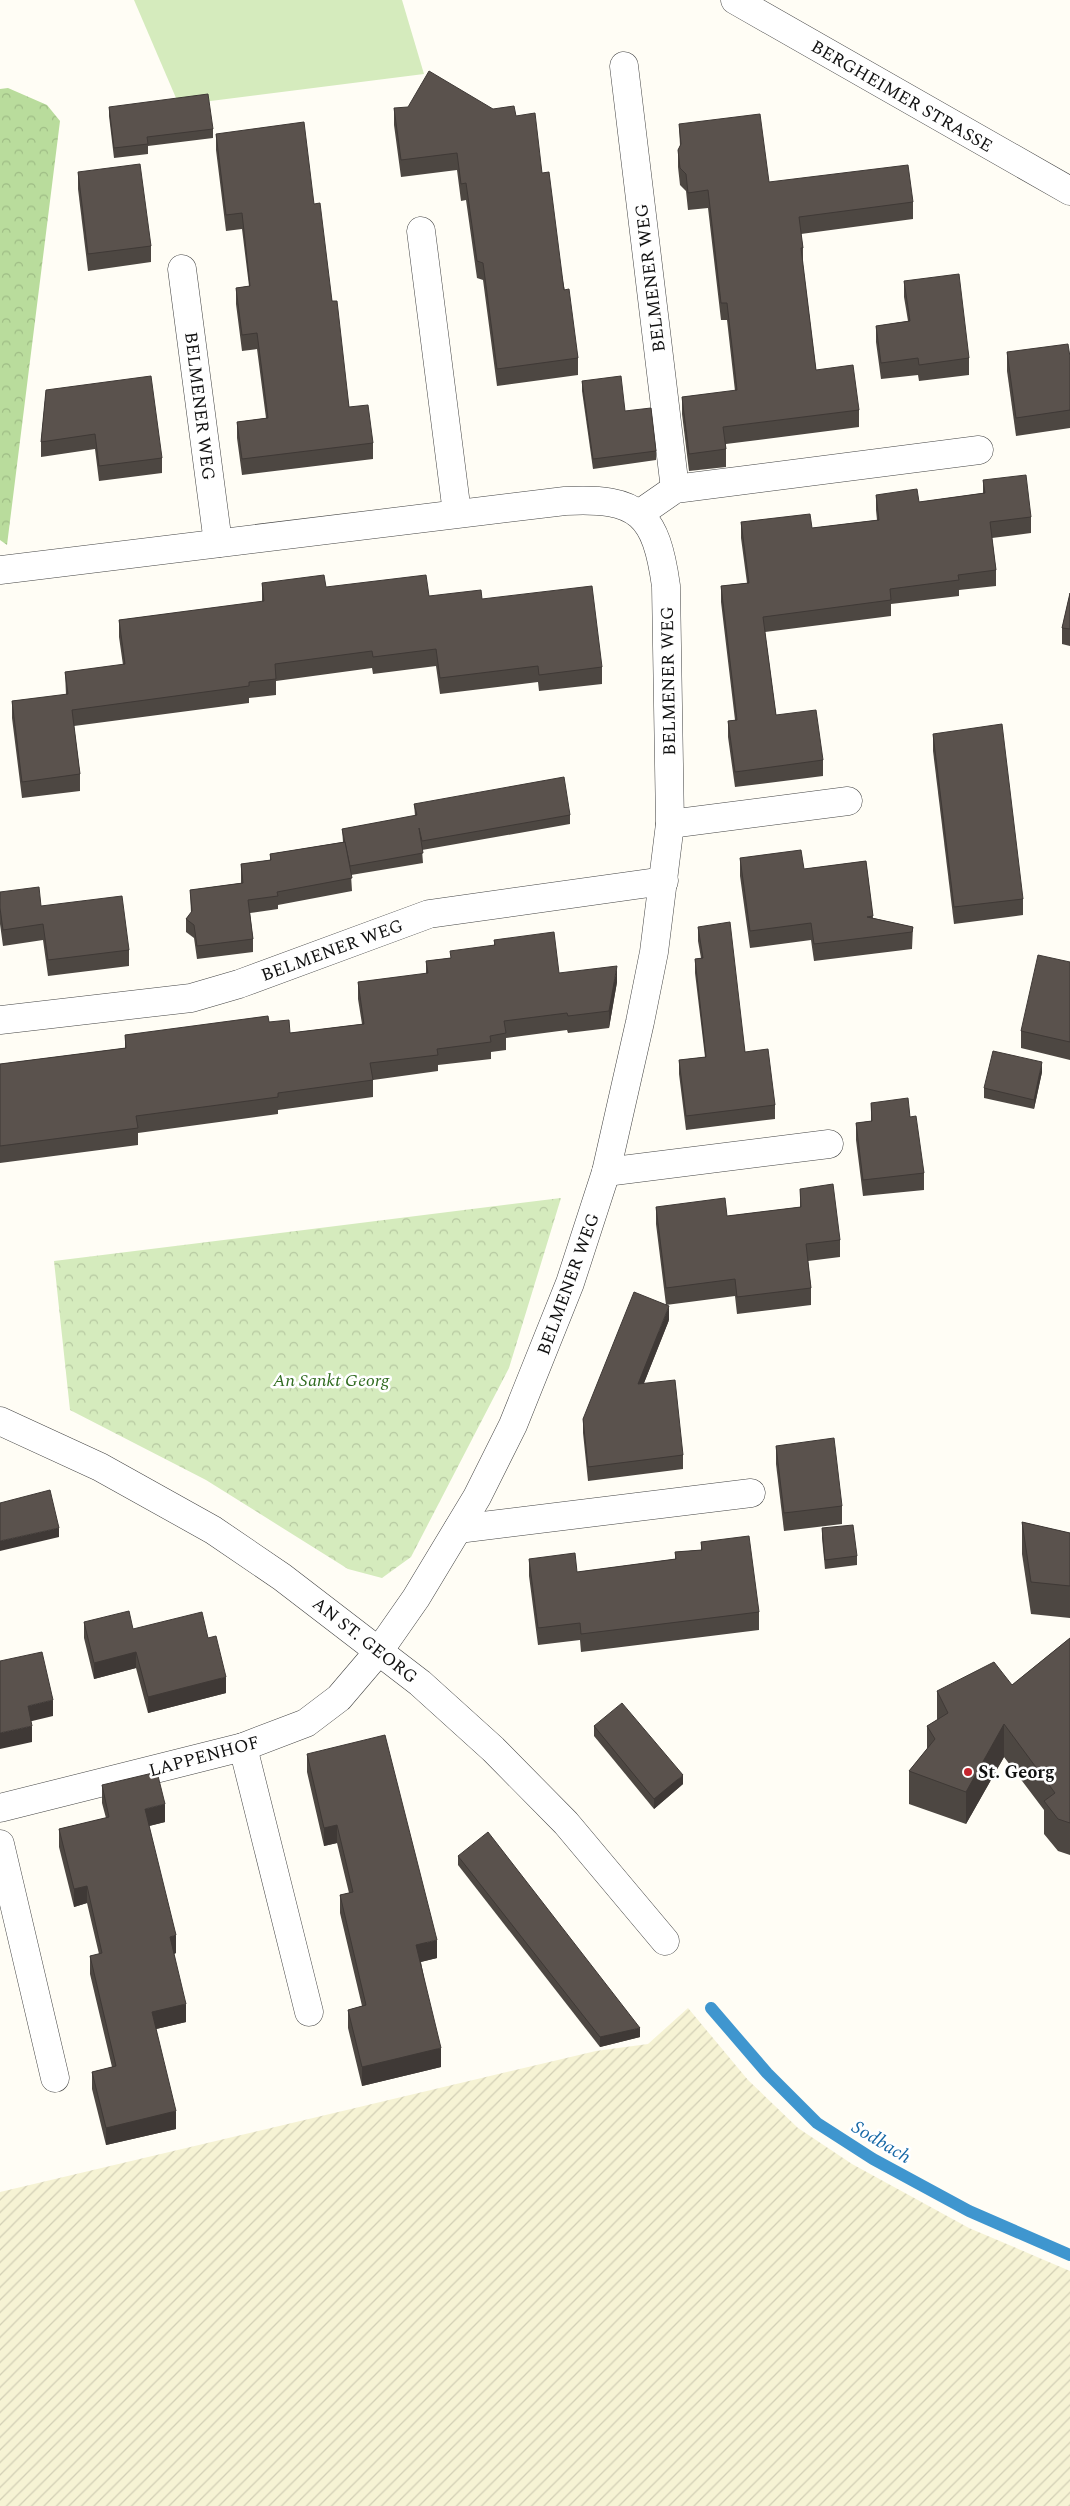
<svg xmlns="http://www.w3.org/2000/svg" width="1070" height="2506" font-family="Spectral,serif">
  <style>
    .farmland { fill: url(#farmland-furrows) }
    .grass { fill: #d5ebbd }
    .forest { fill: url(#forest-crowns) }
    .park { fill: url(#park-crowns) }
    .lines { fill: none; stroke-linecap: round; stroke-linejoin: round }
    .stream { stroke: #3f96cf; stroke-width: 12 }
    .minor-casing { stroke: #444; stroke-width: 29 }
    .minor { stroke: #fff; stroke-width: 28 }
    .wall { fill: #4d4742 }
    .shaded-wall { fill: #3f3936 }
    .building { fill: #5a524d; stroke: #3f3936 }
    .poi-dot { fill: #c4262e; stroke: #fff; stroke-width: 2 }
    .labels { text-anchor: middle; stroke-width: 5; stroke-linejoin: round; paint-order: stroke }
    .street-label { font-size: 18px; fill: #111; stroke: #fff }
    .park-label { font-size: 18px; font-style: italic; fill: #2f6b1f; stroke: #fff }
    .poi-label { font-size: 18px; font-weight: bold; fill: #111; stroke: #fff; text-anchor: start }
    .water-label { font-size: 19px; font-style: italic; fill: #1768a6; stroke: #fff }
  </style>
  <defs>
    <pattern id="farmland-furrows" width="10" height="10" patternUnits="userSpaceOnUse" patternTransform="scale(1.25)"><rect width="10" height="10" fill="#f6f3d4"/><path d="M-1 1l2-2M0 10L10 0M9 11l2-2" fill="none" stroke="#d2cfb5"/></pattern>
    <pattern id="forest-crowns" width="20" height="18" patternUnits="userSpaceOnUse" patternTransform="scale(1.25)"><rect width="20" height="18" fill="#b9dc9c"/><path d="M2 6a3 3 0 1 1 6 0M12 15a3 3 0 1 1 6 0" fill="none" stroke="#9ebc85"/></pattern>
    <pattern id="park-crowns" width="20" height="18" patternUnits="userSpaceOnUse" patternTransform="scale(1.25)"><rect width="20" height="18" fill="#d5ebbd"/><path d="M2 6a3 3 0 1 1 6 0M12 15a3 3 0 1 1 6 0" fill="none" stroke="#b6c8a1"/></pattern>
  </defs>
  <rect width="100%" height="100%" fill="#fffdf5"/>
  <!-- farmland -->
  <path class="farmland" d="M688,2008L748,2080L798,2128L852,2164L969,2228L1070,2271V2506H0V2192L596,2051L648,2044Z"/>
  <!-- grass -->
  <path class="grass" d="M134,0H402L424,74L179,105Z"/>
  <!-- forest -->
  <path class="forest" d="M8,88L47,105L60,121L7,545L0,540V89Z"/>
  <!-- park -->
  <path class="park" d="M561,1198L509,1368L411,1557L382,1578L348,1569L206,1480L70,1410L54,1261Z"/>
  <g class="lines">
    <!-- stream -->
    <path class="stream" d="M711,2008L767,2073L817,2123L873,2159L969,2211L1070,2255"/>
    <!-- minor casing -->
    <g class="minor-casing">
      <g id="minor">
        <path d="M735,0L1070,191"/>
        <path d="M624,66L675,489"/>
        <path d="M421,231L457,513"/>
        <path d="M182,269L218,543"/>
        <path d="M639,514L675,489L979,450"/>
        <path d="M0,570L565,501C639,497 656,514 666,586L670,824L654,952L640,1022L606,1172L570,1283L513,1425L477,1497L416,1598L379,1651L339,1698L306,1723L243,1747L0,1808"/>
        <path d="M670,824L848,801"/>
        <path d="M0,1020L191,998L239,984L429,914L664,881"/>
        <path d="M606,1172L829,1144"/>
        <path d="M0,1421L100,1467L213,1530L282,1577L420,1683L493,1749L566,1823L665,1941"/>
        <path d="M458,1529L751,1493"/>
        <path d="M243,1747L309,2012"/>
        <path d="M0,1844L55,2078"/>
      </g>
    </g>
    <!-- minor -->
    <use href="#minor" class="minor"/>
  </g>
  <!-- wall -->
  <g class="wall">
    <path d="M109,107L213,129V138L148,146V154L114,158L109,116Z"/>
    <path d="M394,108L493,109L516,116L542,173L578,358V375L497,386L483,280L477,278L466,200L461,201L457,170L401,177L394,125Z"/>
    <path d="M679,124L769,182L913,202V219L801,234L803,248V265L816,370L859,410V427L726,444V467L689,471L682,414V397L735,391L727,320H721L708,208L688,210L686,191L680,185L678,167V150L680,146Z"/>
    <path d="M216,134L314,204L332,301L349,407L373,443V459L242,475L237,438V422L266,418L257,349L242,351L236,304V288L249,286L242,229L226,231L216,150Z"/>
    <path d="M78,172L151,246V262L88,271L78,189Z"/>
    <path d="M904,281L969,358V375L919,381L918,375L881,379L876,342V326L908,321L904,297Z"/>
    <path d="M1007,352L1070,357V428L1016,436L1007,371Z"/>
    <path d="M582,381L625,411L656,451V460L593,469L582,391Z"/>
    <path d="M46,390L162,458V473L99,481L95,449L41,457V442Z"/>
    <path d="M983,480L1031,517V533L992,538L996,570V586L959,590V596L891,604V616L765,632L776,715L823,760V776L735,787L728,737V721L735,720L721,602V586L747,583L741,538V522L812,528L877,520L876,510V495L919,502L983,493Z"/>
    <path d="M262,583L326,587L429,596L482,599L602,667V684L539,691L538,682L440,694L436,666L373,674L372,668L276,681V695L249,698V703L74,726L80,774V791L22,798L12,718V701L66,695L65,672L123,665L119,637V620L262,602Z"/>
    <path d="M1070,593V646L1062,644V628Z"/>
    <path d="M933,734L1023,899V915L954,924L933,751Z"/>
    <path d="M414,804L570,815V824L422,850L423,863L351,875L352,891L278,905V909L250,913L253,939V952L197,959L194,938L186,932V919L191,913L190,890L241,883V864L270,860V854L343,842L342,829L415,816Z"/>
    <path d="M740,858L804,869L866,861L873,918L913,927L912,949L814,961L811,940L750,948L740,876Z"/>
    <path d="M0,892L129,950V966L48,976L43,940L3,946L0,924Z"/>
    <path d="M698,927L745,1052L775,1105V1119L686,1130L679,1074V1060L705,1057L695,973V959L701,958L698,941Z"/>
    <path d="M494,940L559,973L617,982L609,1028L568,1033L567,1030L506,1038V1050L491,1052V1059L438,1065V1071L373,1080V1097L278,1110V1114L138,1133V1145L0,1163V1064L125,1048V1035L269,1022L290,1033L362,1024L358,999V982L426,974V961L450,958L494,945Z"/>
    <path d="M1070,962V1060L1021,1048V1031Z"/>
    <path d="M1042,1072L1034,1109L984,1098V1088Z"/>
    <path d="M871,1103L910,1117L924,1173V1190L863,1196L856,1140V1123L871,1121Z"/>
    <path d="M800,1189L840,1240V1257L808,1261L811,1288V1305L737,1314L735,1296L666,1305L656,1224V1207L727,1216L800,1207Z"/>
    <path d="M669,1320L644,1383L683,1455V1469L588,1481L583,1433V1419Z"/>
    <path d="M776,1446L842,1506V1524L784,1531L776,1464Z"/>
    <path d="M1022,1522L1070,1533V1618L1031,1614L1022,1554Z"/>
    <path d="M822,1528L857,1556V1565L825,1569L822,1538Z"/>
    <path d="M701,1542L759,1612V1630L581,1652L580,1640L538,1645L529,1576V1559L577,1572L675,1559V1552L701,1550Z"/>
    <path d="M84,1622L133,1629L208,1638L226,1693L148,1713L136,1668L94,1679L84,1638Z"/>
    <path d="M1070,1638V1855L1058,1851L1044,1834V1810L1004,1757L966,1824L909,1804V1771L927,1749V1726L937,1720V1691L1012,1685Z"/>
    <path d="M594,1726L683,1784L654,1809L594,1736Z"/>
    <path d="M307,1754L437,1958L421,1962L441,2067L362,2086L348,2028V2010L362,2006L340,1913V1895L349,1893L337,1843L324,1846L307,1772Z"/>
    <path d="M102,1785L165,1822L149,1826L176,1953L174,1954L186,2022L156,2029L176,2129L106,2145L92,2089V2072L112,2067L90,1974V1956L99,1954L87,1903L74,1907L59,1847V1829L106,1818L102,1803Z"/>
    <path d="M458,1856L640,2037L600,2047L458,1865Z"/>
  </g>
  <!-- shaded-wall -->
  <g class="shaded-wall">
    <path d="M617,966V982L609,1028V1011Z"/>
    <path d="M1042,1062V1072L1034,1109V1100Z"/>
    <path d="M669,1306V1320L638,1398V1384Z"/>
    <path d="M59,1528V1537L0,1551V1541Z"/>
    <path d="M136,1652V1668L94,1679V1663Z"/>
    <path d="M226,1677V1693L148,1713V1697Z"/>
    <path d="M53,1700V1716L28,1722V1706Z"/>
    <path d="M1004,1724V1757L966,1824V1792Z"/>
    <path d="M32,1726V1742L0,1749V1733Z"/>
    <path d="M683,1775V1784L654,1809V1799Z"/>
    <path d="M165,1804V1822L145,1827V1809Z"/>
    <path d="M337,1825V1843L324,1846V1828Z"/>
    <path d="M87,1886V1903L74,1907V1889Z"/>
    <path d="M176,1935V1953L170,1955V1937Z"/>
    <path d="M437,1940V1958L416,1963V1945Z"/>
    <path d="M186,2004V2022L152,2030V2012Z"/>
    <path d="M640,2028V2037L600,2047V2037Z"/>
    <path d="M441,2048V2067L362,2086V2067Z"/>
    <path d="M176,2111V2129L106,2145V2128Z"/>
  </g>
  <!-- building -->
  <g class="building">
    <path d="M429,71L493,109L514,106L516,116L535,113L542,173L549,172L564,290L569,289L578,358L497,369L483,263L477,261L466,183L461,184L457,153L401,160L394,108L408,107Z"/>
    <path d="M208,94L213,129L147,137L148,144L114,148L109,107Z"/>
    <path d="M760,114L769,182L908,165L913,202L799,217L803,248H801L816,370L853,365L859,410L723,427L726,449L689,454L682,397L737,390L727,303H721L708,190L688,193L686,174L680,168L678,150L681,144L679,124Z"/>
    <path d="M304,122L314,204L320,203L332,301H337L349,407L368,405L373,443L242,459L237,422L268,418L257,333L242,335L236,288L250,286L242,213L226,215L216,134Z"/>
    <path d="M140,164L151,246L88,254L78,172Z"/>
    <path d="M959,274L969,358L919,365L918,358L881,363L876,326L910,321L904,281Z"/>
    <path d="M1068,344L1070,357V410L1016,418L1007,352Z"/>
    <path d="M151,376L162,458L99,466L95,434L41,442L46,390Z"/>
    <path d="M621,376L625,411L651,408L656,451L593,459L582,381Z"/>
    <path d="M1026,475L1031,517L990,522L996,570L958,575L959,580L890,589L891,600L763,617L776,715L816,710L823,760L735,772L728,721L737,720L721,586L749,583L741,522L810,514L812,528L879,520L876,495L917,489L919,502L985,493L983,480Z"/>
    <path d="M324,575L326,587L426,575L429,596L481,590L482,599L592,586L602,667L539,675L538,666L440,678L436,649L373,657L372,651L275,664L276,679L249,682V686L72,710L80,774L22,782L12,701L68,694L65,672L125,664L119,620L264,601L262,583Z"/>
    <path d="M1070,593V629L1062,628Z"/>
    <path d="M1002,724L1023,899L954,907L933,734Z"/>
    <path d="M564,777L570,815L422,841L419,828L423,853L350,866L342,829L417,815L414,804Z"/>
    <path d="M345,842L352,878L277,892L278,896L248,900L253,939L197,946L194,925L186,919L192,911L190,890L243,883L241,864L271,860L270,854Z"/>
    <path d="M801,850L804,869L866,861L873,916L867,917L913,927L912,932L814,944L811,923L750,931L740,858Z"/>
    <path d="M39,887L41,906L122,896L129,950L48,960L43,924L3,930L0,908V892Z"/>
    <path d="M730,922L745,1052L768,1049L775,1105L686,1116L679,1060L706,1057L695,959L703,958L698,927Z"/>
    <path d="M554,932L559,973L617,966L609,1011L568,1016L567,1013L504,1021L506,1033L490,1036L491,1042L437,1049L438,1055L370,1063L373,1080L278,1093V1097L136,1116L138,1128L0,1146V1064L126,1048L125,1035L268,1016L269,1022L289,1020L290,1033L364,1024L358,982L428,973L426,961L451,958L450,951L495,945L494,940Z"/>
    <path d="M1038,955L1070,962V1042L1021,1031Z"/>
    <path d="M993,1051L1042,1062L1034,1100L984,1088Z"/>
    <path d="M908,1098L910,1117L916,1116L924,1173L863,1180L856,1123L872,1121L871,1103Z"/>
    <path d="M833,1184L840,1240L806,1244L811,1288L737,1297L735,1279L666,1288L656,1207L725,1198L727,1216L801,1207L800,1189Z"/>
    <path d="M634,1292L669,1306L638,1384L675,1380L683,1455L588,1467L583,1419Z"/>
    <path d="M834,1438L842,1506L784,1513L776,1446Z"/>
    <path d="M50,1490L59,1528L0,1541V1503Z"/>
    <path d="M1022,1522L1070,1533V1586L1031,1582Z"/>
    <path d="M853,1525L857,1556L825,1560L822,1528Z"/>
    <path d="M749,1536L759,1612L581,1634L580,1623L538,1628L529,1559L575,1553L577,1572L676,1559L675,1552L702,1550L701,1542Z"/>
    <path d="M129,1611L133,1629L202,1612L208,1638L216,1636L226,1677L148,1697L136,1652L94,1663L84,1622Z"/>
    <path d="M1070,1638V1823L1058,1819L1044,1801L1055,1793L1004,1724L966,1792L909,1771L935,1739L927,1726L948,1713L937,1691L994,1662L1012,1685Z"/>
    <path d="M42,1652L53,1700L28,1706L32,1726L0,1733V1661Z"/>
    <path d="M622,1703L683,1775L654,1799L594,1726Z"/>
    <path d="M385,1735L437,1940L416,1945L441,2048L362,2067L348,2010L366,2005L340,1895L353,1892L337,1825L324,1828L307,1754Z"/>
    <path d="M157,1772L165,1804L145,1809L176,1935L170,1937L186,2004L152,2012L176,2111L106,2128L92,2072L116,2066L90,1956L102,1953L87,1886L74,1889L59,1829L109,1817L102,1785Z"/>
    <path d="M488,1832L640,2028L600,2037L458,1856Z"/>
  </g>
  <!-- markers -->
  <circle class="poi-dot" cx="968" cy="1772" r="5"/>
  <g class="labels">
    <!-- street labels -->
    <g class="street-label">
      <text transform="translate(902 96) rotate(30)" y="6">BERGHEIMER STRASSE</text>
      <text transform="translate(650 278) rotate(-97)" y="6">BELMENER WEG</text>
      <text transform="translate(200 406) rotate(83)" y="6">BELMENER WEG</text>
      <text transform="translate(668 681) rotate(-91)" y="6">BELMENER WEG</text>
      <text transform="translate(332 950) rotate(-20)" y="6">BELMENER WEG</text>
      <text transform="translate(568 1284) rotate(-70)" y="6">BELMENER WEG</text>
      <text transform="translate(365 1640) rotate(38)" y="6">AN ST. GEORG</text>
      <text transform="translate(204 1756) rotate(-15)" y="6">LAPPENHOF</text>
    </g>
    <!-- park labels -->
    <g class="park-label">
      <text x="331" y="1386">An Sankt Georg</text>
    </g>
    <!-- poi labels -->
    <g class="poi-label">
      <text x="978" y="1778">St. Georg</text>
    </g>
    <!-- water labels -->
    <g class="water-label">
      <text transform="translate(882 2141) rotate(31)" y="7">Sodbach</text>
    </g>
  </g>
</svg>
